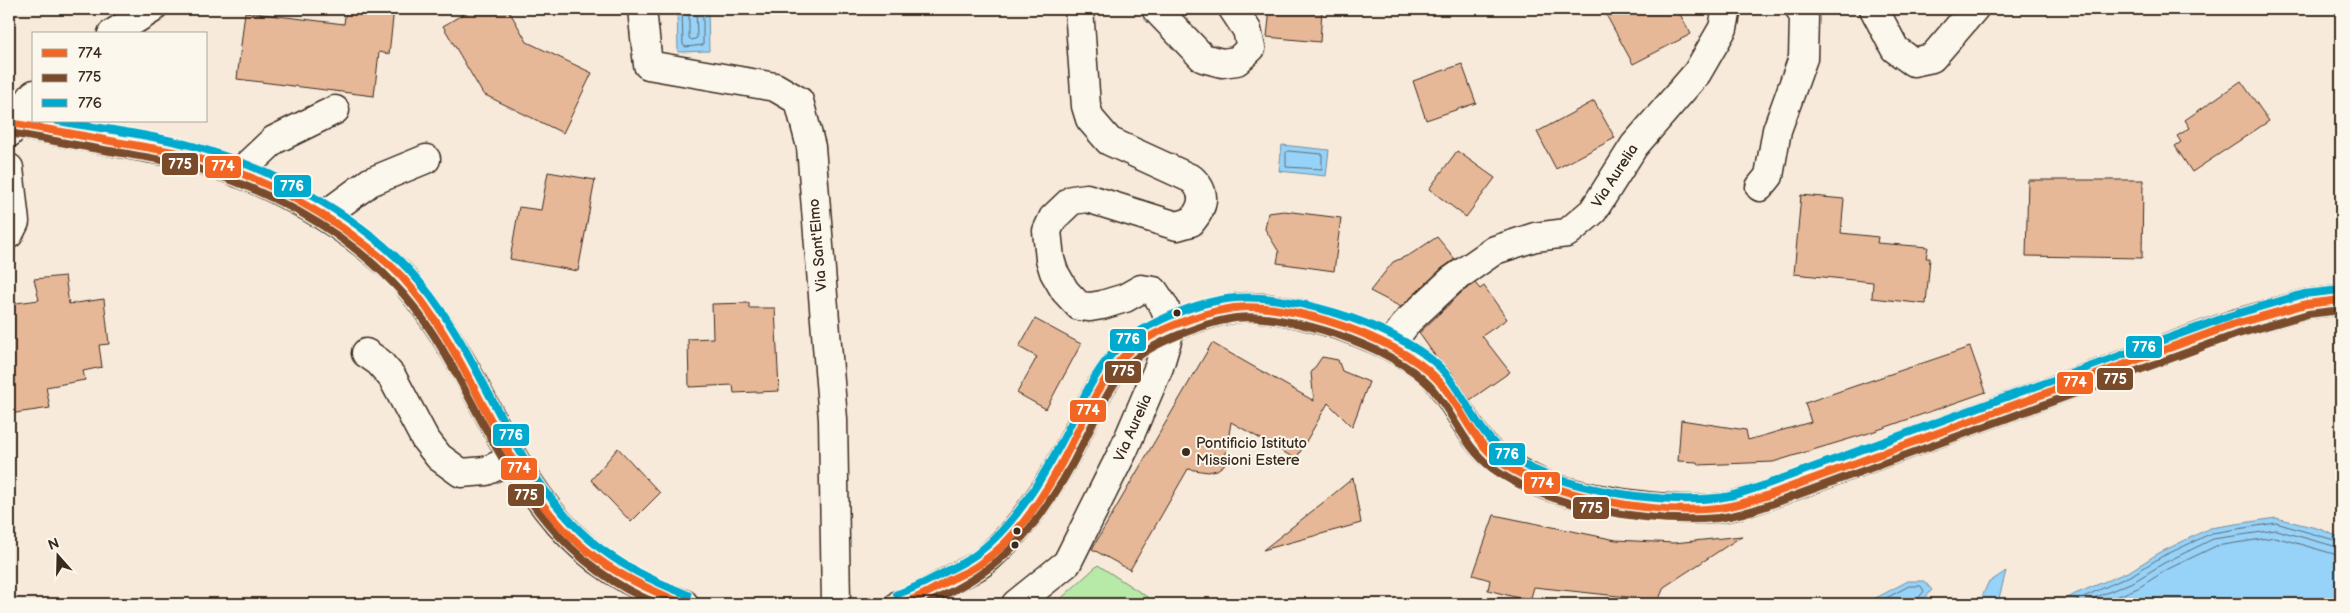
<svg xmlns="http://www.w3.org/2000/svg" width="2350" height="613" viewBox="0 0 2350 613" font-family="'Balsamiq Sans',sans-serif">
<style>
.green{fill:#b7e9a8;stroke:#798a63}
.water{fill:#97d2f8;stroke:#728fa1}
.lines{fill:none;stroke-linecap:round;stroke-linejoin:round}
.shore{stroke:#606d75;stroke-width:1}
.building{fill:#e7b898;stroke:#3b2a1e}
.minor-casing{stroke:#3b2a1e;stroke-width:31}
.major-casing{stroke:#3b2a1e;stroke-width:31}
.minor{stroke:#fbf7ec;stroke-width:28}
.major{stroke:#fbf7ec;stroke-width:28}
.bus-1-casing{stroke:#fbf7ec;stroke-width:11}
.bus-2-casing{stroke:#fbf7ec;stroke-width:11}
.bus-3-casing{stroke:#fbf7ec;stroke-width:11}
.bus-1{stroke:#f26522;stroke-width:8}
.bus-2{stroke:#7a4b2a;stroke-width:8}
.bus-3{stroke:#00a9ce;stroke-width:8}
.bus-dot{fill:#3b2a1e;stroke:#fbf7ec;stroke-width:2}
.labels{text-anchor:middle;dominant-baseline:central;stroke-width:4;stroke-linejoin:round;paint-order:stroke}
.street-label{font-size:15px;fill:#3b2a1e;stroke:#fbf7ec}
.poi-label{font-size:15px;fill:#3b2a1e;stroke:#fbf7ec;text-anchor:start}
.line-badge{stroke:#fbf7ec;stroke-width:2}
.badge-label{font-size:14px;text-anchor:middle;font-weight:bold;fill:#fff}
</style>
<rect width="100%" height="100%" fill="#f7eadb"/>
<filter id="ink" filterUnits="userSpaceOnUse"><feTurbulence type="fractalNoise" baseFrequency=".02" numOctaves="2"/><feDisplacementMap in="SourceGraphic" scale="10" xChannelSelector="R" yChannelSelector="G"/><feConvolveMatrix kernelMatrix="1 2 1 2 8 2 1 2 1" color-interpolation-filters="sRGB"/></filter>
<g filter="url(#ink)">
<!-- green -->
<polygon class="green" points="1098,565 1158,604 1055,604"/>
<!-- water -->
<g class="water">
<polygon points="677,9 708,9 709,51 678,52"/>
<polygon points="1282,145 1329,150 1326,176 1279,171"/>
<polygon points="2276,518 2320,529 2341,538 2341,604 2057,604 2075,594 2130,571 2159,553 2210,528"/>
<polygon points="2006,571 1999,598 2001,604 1979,604 1988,583"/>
<polygon points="1908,581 1924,581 1932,590 1919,604 1869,604 1872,600"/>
</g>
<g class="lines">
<!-- shore -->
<g class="shore">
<polyline points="682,9 683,45 686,47 703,45 703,9"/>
<polyline points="689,9 689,38 692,40 697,38 696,9"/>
<polygon points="1288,151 1322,154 1322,169 1286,167 1286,153"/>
<polyline points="1875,604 1909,586 1921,586 1924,591 1917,600 1916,604"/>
<polyline points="2068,604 2132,575 2161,557 2212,533 2276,523 2341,542"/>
<polyline points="2080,604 2135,581 2164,563 2213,539 2276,530 2341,548"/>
<polyline points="2099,604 2138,588 2168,569 2216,546 2275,537 2341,556"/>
</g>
</g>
<!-- building -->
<g class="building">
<polygon points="346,9 394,9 389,54 379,52 374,96 237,79 245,12 344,24"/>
<polygon points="472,9 508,9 527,42 592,73 563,133 483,94 443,26"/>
<polygon points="1270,9 1322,9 1320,42 1267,37"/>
<polygon points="1603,9 1677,9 1691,34 1633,64"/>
<polygon points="1462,64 1476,103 1426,120 1413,81"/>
<polygon points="2241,81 2269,121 2192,172 2175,146 2181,142 2177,136 2190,128 2185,120"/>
<polygon points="1594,101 1615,138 1556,169 1537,132"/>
<polygon points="1457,151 1495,178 1466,217 1429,189"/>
<polygon points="548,172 595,180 578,271 510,259 519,207 541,210"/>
<polygon points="2028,180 2143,180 2142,258 2026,256"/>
<polygon points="1801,195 1844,199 1841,233 1878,237 1877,243 1928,247 1926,258 1930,258 1926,304 1872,298 1873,282 1794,274"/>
<polygon points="1284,211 1341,218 1334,271 1277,263 1279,252 1265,229 1268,213"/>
<polygon points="1437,237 1455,259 1441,269 1401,307 1370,291 1393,262 1411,254"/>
<polygon points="65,276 69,304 104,299 109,344 99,345 102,367 83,371 85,380 46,387 50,408 9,414 9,304 39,300 34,279"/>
<polygon points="1475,283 1480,289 1484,286 1507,319 1482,336 1510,372 1470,400 1451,371 1436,357 1419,333 1462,292"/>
<polygon points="749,303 749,308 775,308 779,391 734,393 733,385 689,387 688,339 713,338 712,304"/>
<polygon points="1035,319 1081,344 1046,409 1017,393 1037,357 1019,347"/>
<polygon points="1212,343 1314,401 1311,373 1322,357 1338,360 1342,371 1369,382 1352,427 1328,403 1296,459 1231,422 1224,465 1217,470 1208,472 1188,469 1130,570 1092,549"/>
<polygon points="1970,347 1986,392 1869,433 1773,462 1698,465 1697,462 1678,461 1681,420 1746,430 1748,440 1811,422 1805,403"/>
<polygon points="618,448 660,493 631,522 591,480"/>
<polygon points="1353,478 1361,523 1263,550 1325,501"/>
<polygon points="1494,515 1616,540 1674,543 1742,536 1664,587 1657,604 1649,604 1637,598 1534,587 1530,601 1488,590 1490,580 1473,575"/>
</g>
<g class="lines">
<defs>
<g id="minor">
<polyline points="642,9 648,65 775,87 799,101 811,147 833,419 836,604"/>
<polyline points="1156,9 1203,58 1222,63 1237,61 1251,48 1247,30 1233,9"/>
<polyline points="1874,9 1895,49 1913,62 1932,58 1974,9"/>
<polyline points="112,34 152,9"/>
<polyline points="9,133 12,123 34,94"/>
<polyline points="9,168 15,222 9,234"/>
<polyline points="239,173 274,140 335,110"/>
<polyline points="1760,187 1769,176 1777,130 1803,58 1804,18 1800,9"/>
<polyline points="325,215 370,182 426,159"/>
<polyline points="1390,345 1408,321 1452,280 1495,250 1535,237 1567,233 1593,211 1634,146 1697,73 1723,28 1727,9"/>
<polyline points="366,353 379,362 392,377 425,439 439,457 461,473 486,471 512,459"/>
<path d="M1016 604 1067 563 1124 449 1159 367 1171 327 1164 306 1154 291 1141 289 1125 298 1102 305 1090 307 1079 306 1065 291 1054 272 1050 259 1047 231 1053 218 1072 200 1087 198 1177 226 1191 222C1204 207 1207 193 1192 179L1109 141 1090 119 1086 106 1079 9"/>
</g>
<g id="major">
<path d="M9 123C48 129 87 137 126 144 147 148 169 151 190 156 265 177 343 220 399 274 406 281 412 290 419 298 443 329 461 360 479 395 531 495 571 566 684 604"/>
<path d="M900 604C918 599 933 590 949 581 961 574 977 568 987 559 1021 529 1048 489 1069 449 1086 417 1101 376 1129 351 1154 331 1204 313 1236 308 1285 301 1407 341 1438 380 1458 405 1472 440 1497 459 1508 467 1538 483 1551 487 1594 501 1674 513 1719 508 1744 505 1769 494 1793 486L2232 325 2306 304 2341 300"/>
</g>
</defs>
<!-- minor casing -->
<use href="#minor" class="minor-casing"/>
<!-- major casing -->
<use href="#major" class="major-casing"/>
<!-- minor -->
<use href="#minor" class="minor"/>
<!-- major -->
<use href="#major" class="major"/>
<defs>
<g id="bus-1">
<path d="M9 123C47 129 84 136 121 143 144 147 168 150 190 156 244 171 295 196 341 227 362 242 384 258 402 277 475 357 500 479 585 549 615 574 648 589 684 604"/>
<path d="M900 604C917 599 933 590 948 581 959 575 971 571 981 563 1021 536 1050 487 1071 445 1087 413 1101 378 1126 354 1151 330 1201 313 1234 308 1289 301 1398 338 1437 379 1460 403 1470 438 1498 460 1549 498 1656 515 1719 508 1735 506 1751 501 1766 496L2232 325 2306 304 2341 300"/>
</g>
<g id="bus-2">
<path d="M9 133C47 139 84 147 122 153 144 157 167 160 189 166 262 187 340 227 393 283 427 317 450 362 472 403 518 490 563 566 658 604"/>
<path d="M927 604C978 579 1006 561 1040 515 1057 492 1071 468 1083 443 1098 415 1110 381 1135 359 1149 347 1168 339 1186 332 1202 326 1219 320 1236 318 1288 312 1393 347 1429 385 1453 411 1463 446 1492 468 1547 508 1652 524 1718 518 1736 516 1752 511 1769 505L2235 335 2308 314 2341 310"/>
</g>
<g id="bus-3">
<path d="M58 121C103 129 149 134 193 146 268 167 354 212 408 269 484 349 506 468 590 540 619 565 653 581 688 595"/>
<path d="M897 594C914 589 930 580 945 572 956 566 968 561 978 553 1014 525 1040 482 1061 443 1077 413 1089 380 1111 355 1137 325 1197 301 1236 298 1294 293 1410 329 1447 375 1466 399 1477 429 1500 449 1548 489 1655 504 1716 498 1732 497 1747 491 1762 486L2229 316 2304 294 2340 290"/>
</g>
</defs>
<!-- bus-1 casing -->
<use href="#bus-1" class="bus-1-casing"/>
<!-- bus-2 casing -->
<use href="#bus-2" class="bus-2-casing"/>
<!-- bus-3 casing -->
<use href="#bus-3" class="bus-3-casing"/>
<!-- bus-1 -->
<use href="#bus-1" class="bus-1"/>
<!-- bus-2 -->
<use href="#bus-2" class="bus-2"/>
<!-- bus-3 -->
<use href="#bus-3" class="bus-3"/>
</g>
</g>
<!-- markers -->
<g class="bus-dot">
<circle cx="1177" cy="313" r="4.5"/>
<circle cx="1186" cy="452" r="5"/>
<circle cx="1017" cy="531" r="4.5"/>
<circle cx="1015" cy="545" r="4.5"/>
</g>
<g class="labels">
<!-- street labels -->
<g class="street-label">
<text transform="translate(1615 176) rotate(-57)">Via Aurelia</text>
<text transform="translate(818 245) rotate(-95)">Via Sant'Elmo</text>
<text transform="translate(1133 428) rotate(-66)">Via Aurelia</text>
</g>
<!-- poi labels -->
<g class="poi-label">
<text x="1196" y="443">Pontificio Istituto<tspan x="1196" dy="17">Missioni Estere</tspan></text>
</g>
</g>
<g class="line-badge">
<rect x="161" y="152" width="38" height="24" rx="5" fill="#7a4b2a"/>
<rect x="204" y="155" width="38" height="24" rx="5" fill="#f26522"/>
<rect x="273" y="174" width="39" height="24" rx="5" fill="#00a9ce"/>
<rect x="1109" y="328" width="38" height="24" rx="5" fill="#00a9ce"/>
<rect x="2125" y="335" width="38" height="24" rx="5" fill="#00a9ce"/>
<rect x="1104" y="360" width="38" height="24" rx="5" fill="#7a4b2a"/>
<rect x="2096" y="367" width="38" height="24" rx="5" fill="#7a4b2a"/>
<rect x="2056" y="371" width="38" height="24" rx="5" fill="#f26522"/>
<rect x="1069" y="399" width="38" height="24" rx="5" fill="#f26522"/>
<rect x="492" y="423" width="38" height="24" rx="5" fill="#00a9ce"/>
<rect x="1488" y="442" width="38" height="24" rx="5" fill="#00a9ce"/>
<rect x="500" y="457" width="38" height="24" rx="5" fill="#f26522"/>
<rect x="1523" y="471" width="38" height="24" rx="5" fill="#f26522"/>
<rect x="507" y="483" width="38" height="24" rx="5" fill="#7a4b2a"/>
<rect x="1572" y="496" width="38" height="24" rx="5" fill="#7a4b2a"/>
</g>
<g class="badge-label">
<text x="180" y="169">775</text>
<text x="223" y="171">774</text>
<text x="292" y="191">776</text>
<text x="1128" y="344">776</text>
<text x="2144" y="352">776</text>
<text x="1123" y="376">775</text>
<text x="2115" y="384">775</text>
<text x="2075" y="387">774</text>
<text x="1088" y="415">774</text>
<text x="511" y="440">776</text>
<text x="1507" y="459">776</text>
<text x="519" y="473">774</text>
<text x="1542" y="488">774</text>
<text x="526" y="500">775</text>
<text x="1591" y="513">775</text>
</g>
<!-- margin -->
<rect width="2350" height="613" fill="none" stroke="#fbf7ec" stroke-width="30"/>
<rect x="15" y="15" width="2320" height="583" fill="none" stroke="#3b2a1e" stroke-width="2" filter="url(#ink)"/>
<!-- legend -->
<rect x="32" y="32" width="175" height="90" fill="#fbf7ec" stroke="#aea59a"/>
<rect x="42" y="49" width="25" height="8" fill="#f26522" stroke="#aea59a"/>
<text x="78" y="58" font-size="15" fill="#3b2a1e">774</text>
<rect x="42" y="74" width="25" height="8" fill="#7a4b2a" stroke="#aea59a"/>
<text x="78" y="82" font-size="15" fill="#3b2a1e">775</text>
<rect x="42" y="99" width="25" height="8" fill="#00a9ce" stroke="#aea59a"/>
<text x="78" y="108" font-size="15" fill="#3b2a1e">776</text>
<!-- north arrow -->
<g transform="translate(58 556) rotate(340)" stroke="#fbf7ec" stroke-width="4" paint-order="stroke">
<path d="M0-4L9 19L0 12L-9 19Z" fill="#3b2a1e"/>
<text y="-8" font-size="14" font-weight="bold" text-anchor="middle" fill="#3b2a1e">N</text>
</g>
</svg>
